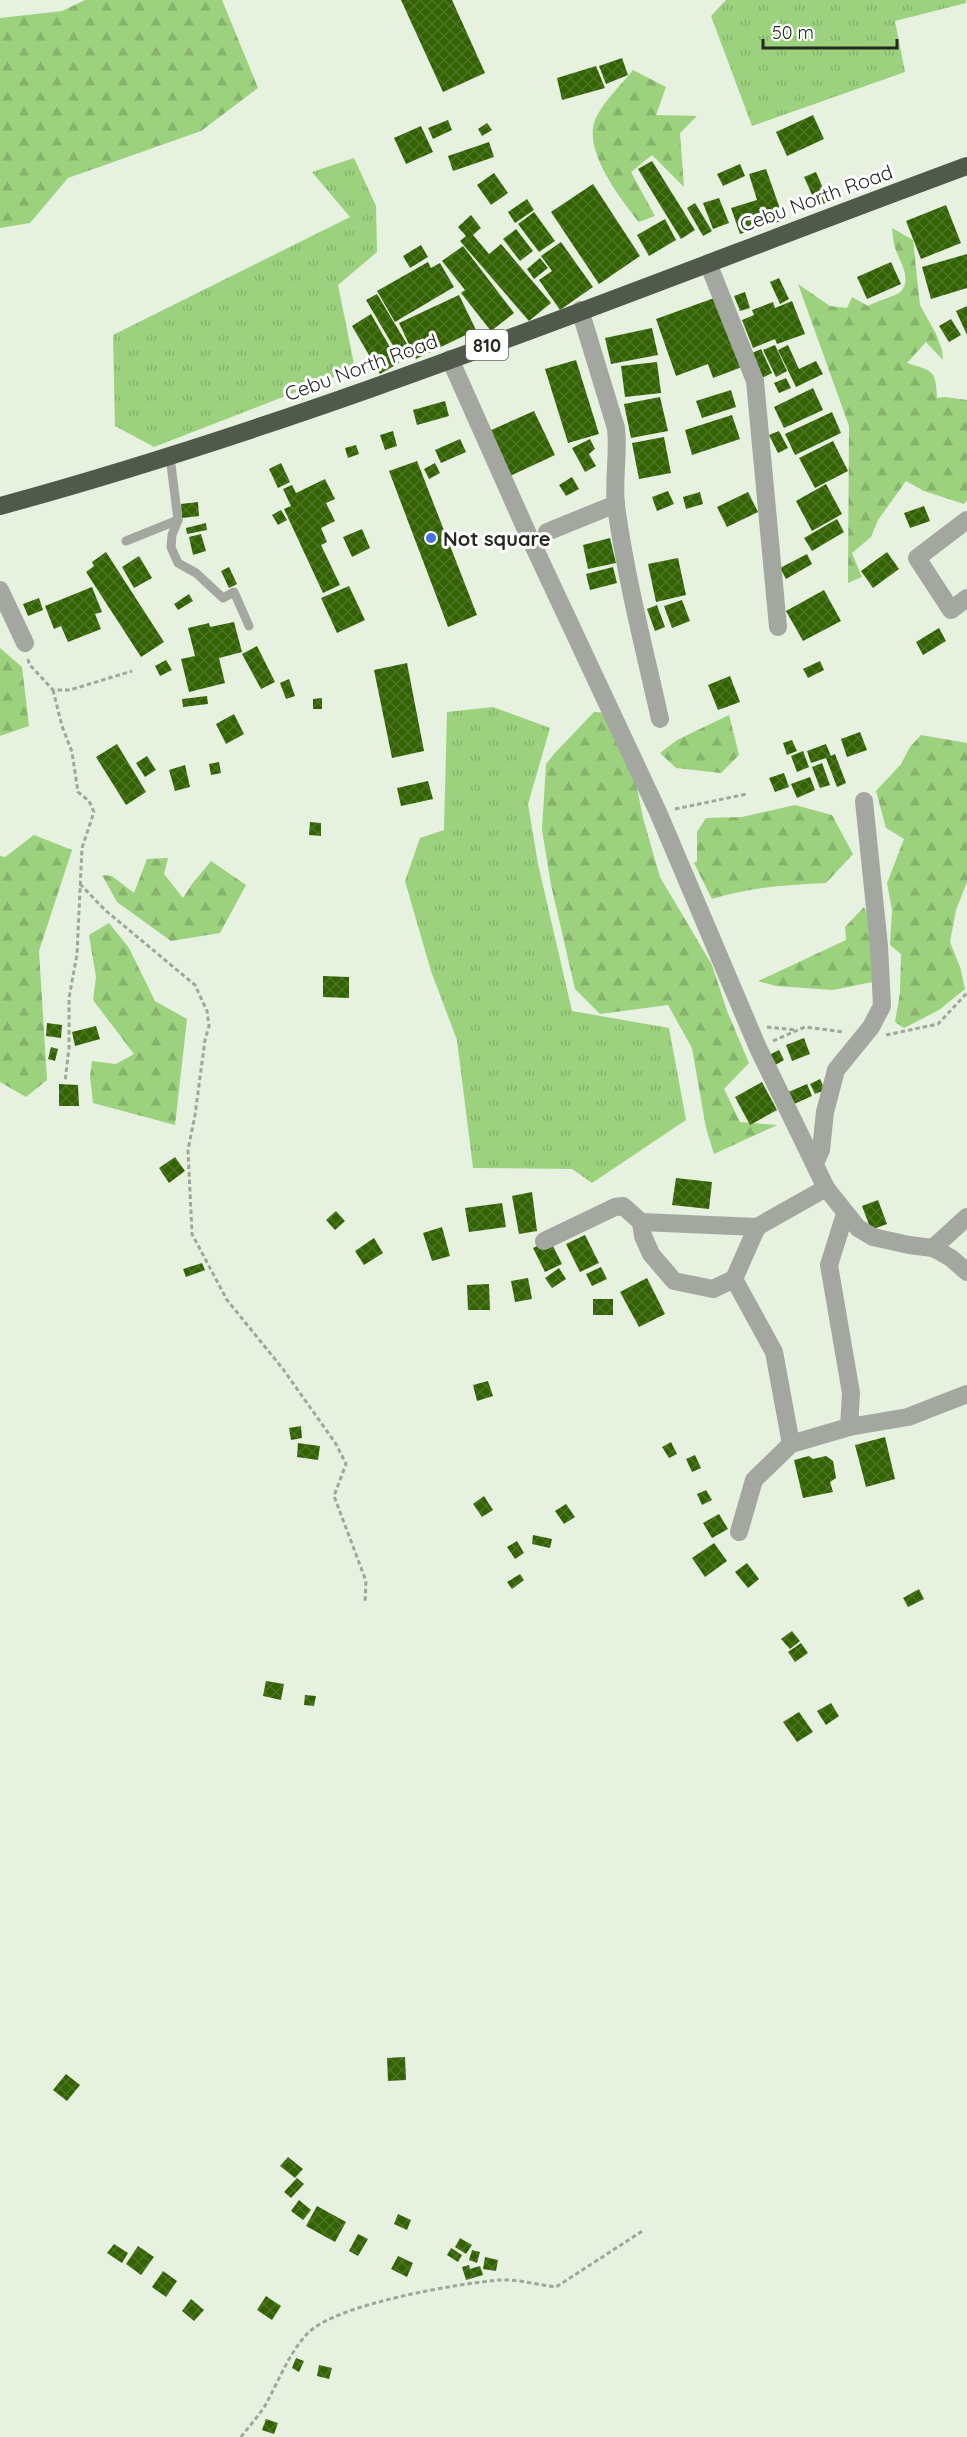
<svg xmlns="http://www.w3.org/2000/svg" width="967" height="2437" viewBox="0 0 967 2437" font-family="Quicksand,sans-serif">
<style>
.grass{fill:url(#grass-tufts)}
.forest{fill:url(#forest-firs)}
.building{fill:url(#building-cross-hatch)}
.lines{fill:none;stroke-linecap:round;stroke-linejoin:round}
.path{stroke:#9ea79a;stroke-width:3;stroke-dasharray:4.5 3;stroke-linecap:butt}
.lane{stroke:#a3a7a0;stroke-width:9}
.street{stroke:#a3a7a0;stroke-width:18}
.highway{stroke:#50594b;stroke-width:18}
.poi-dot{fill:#4470e2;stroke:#fff;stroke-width:2}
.labels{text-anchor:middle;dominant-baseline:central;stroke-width:6;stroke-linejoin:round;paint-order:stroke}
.shield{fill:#fff;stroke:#666964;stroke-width:1.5}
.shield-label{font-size:18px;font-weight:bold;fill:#242922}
.street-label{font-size:20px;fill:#242922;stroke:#fff}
.poi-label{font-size:20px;font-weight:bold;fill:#242922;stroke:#fff;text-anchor:start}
</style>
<defs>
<pattern id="grass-tufts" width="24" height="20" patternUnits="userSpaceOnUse" patternTransform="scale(1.5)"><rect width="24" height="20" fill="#9cd17d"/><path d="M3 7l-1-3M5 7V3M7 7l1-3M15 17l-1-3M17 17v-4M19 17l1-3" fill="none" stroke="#86b36c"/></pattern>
<pattern id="forest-firs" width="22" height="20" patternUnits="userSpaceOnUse" patternTransform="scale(1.5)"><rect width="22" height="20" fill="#9cd17d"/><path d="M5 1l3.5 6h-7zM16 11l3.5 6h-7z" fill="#86b36c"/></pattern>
<pattern id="building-cross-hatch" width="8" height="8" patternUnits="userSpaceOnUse" patternTransform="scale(1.5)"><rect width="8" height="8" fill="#326202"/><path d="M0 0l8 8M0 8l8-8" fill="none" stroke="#4e7527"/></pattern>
</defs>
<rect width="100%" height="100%" fill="#e6f1e0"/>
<!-- grass -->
<g class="grass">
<polygon points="726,0 966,0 966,3 895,21 905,72 752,126 711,16"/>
<polygon points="354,158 376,206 377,252 338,285 355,369 154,447 115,426 113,335 350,217 312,172"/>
<polygon points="493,707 550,728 528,804 538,864 572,1011 669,1028 686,1120 592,1183 572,1169 473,1168 457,1040 431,971 405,881 420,838 444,830 447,712"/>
</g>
<!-- forest -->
<g class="forest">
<polygon points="85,0 222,0 258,88 201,131 68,178 30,223 0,228 0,18 62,11"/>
<path d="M633 70 666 87 656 115 697 116 680 133 684 187 652 155 631 172 655 216 639 222C620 198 578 145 598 114 607 98 622 84 633 70Z"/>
<path d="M892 228 913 240 920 305 936 334 942 350 943 360 926 342 907 363C933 371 936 370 937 398L945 397 967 400V500L964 504 924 491 906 481 878 520 871 537 852 553 862 577 848 583 849 426 798 284 830 306 847 308 852 297 868 306C876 301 893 297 899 293 914 281 899 260 895 248 893 242 893 235 892 228Z"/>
<polygon points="0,648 22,667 29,726 0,736"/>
<polygon points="594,712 611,713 635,778 643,818 660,877 712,965 727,1011 749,1063 724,1089 740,1122 777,1125 714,1154 706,1128 692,1048 668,1005 600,1014 575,989 551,885 542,830 546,764 554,754"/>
<polygon points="729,715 739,755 721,773 676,768 660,753 677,740"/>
<polygon points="921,735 967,743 967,882 956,910 950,942 960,967 965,989 939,1010 904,1028 895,1022 900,993 901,954 890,945 892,910 887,883 904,839 886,828 876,791 901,764 910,747"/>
<path d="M795 805 832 815 853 854 826 883C785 885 751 887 712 899L694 863 697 861V832L706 818 742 817Z"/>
<polygon points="34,835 72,850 39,951 47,1080 26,1097 0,1082 0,856 5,857"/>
<polygon points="168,858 164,874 183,898 192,884 211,861 246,885 220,933 171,941 117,902 102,875 112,876 134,893 147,859"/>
<polygon points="864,907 879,943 877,981 833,990 776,986 758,981 846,940 845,927"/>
<polygon points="109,923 129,948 155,1001 187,1019 175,1125 93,1103 90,1077 92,1061 116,1064 134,1054 93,1000 96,977 89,935"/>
</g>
<!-- building -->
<g class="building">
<polygon points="401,0 452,0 485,73 443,92"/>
<polygon points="622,58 628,75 606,84 599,66"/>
<polygon points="596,66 605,88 562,100 557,78"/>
<polygon points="813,115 824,139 787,156 776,132"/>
<polygon points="448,120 452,130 433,139 428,128"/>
<polygon points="487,123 492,130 482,136 478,129"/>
<polygon points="421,126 433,152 406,164 394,138"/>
<polygon points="489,142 494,157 453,171 448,156"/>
<polygon points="652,161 695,230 681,239 638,169"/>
<polygon points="740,164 745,176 723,186 717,174"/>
<polygon points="766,169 784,220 740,234 731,208 757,200 749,174"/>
<polygon points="816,172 829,202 817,206 804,177"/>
<polygon points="494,173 508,193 491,205 477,185"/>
<polygon points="593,184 640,256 599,284 551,212"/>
<polygon points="719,198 729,223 713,229 703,203"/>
<polygon points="527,199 534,210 515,223 508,212"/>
<polygon points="695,203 712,231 703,236 687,208"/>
<polygon points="946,205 961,243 921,259 906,221"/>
<polygon points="534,212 555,241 539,252 518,224"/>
<polygon points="471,215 481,228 473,235 489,254 501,244 551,303 529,321 460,241 466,236 458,227"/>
<polygon points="665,219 676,240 649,256 637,235"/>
<polygon points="516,229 533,251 520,261 503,239"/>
<polygon points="561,242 593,287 560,310 539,280 552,271 541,256"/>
<polygon points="421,245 428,257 410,268 403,256"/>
<polygon points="463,246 514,313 491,331 461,293 465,290 442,261"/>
<polygon points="967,254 967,288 931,299 922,267"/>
<polygon points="540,258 548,268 534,279 527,269"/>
<polygon points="428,262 431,268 440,263 454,287 395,322 377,291"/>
<polygon points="891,262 901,284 867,299 857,277"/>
<polygon points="779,278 789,299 780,304 770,282"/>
<polygon points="745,292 750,308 740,311 734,296"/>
<polygon points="377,294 413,354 402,361 366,300"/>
<polygon points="459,295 476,330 416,359 399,323"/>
<polygon points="717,297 742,367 713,378 708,364 676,376 656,319"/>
<polygon points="792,301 805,334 777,344 775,339 753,348 742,320 754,315 752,310 773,302 775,308"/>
<polygon points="967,306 967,335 956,311"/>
<polygon points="371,314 399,363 380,374 352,326"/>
<polygon points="951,319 961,335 949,342 939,326"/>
<polygon points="652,328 658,355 611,364 605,338"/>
<polygon points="775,345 787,371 776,377 763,350"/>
<polygon points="788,345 799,369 816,361 823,374 796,387 778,350"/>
<polygon points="761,349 772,373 762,378 750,354"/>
<polygon points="576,360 599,434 568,443 545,369"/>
<polygon points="657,362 661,393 625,397 621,366"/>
<polygon points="786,378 791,388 779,393 774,383"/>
<polygon points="813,388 823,410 784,428 774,407"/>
<polygon points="731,390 736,407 702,418 696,401"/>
<polygon points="660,397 668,431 631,438 624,404"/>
<polygon points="445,401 449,416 417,425 413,410"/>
<polygon points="534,411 555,455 510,476 489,431"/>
<polygon points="832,412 841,433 795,455 785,434"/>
<polygon points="732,415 740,439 692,455 685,430"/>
<polygon points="393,431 397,446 385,450 380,435"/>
<polygon points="779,431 788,448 778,453 769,435"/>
<polygon points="664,437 671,473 639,479 632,443"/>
<polygon points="460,439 466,452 441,463 435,450"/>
<polygon points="590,439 595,449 589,454 596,466 585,472 572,448"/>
<polygon points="833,441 848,471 815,488 799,458"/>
<polygon points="356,445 359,454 348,458 345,448"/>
<polygon points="417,461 477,615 448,627 389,471"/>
<polygon points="281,463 290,482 278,488 269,469"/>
<polygon points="435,463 440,473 429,479 424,469"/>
<polygon points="572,477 579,489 566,496 559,485"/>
<polygon points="325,479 335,499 326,503 335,521 321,528 327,542 321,545 340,585 323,593 284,509 291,506 283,489 292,485 296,493"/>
<polygon points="826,484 842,514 812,531 796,501"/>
<polygon points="668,491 674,504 657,511 652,497"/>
<polygon points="700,492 703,504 686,509 683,497"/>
<polygon points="748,492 758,512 727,527 717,507"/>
<polygon points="198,502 199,516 182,518 181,504"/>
<polygon points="924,506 930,521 910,528 904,513"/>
<polygon points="281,510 287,520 278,525 272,515"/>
<polygon points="837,519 844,532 812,551 804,538"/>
<polygon points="206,523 207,530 187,534 186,528"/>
<polygon points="362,529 370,548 352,557 343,537"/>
<polygon points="201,534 206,551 193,555 189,537"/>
<polygon points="610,538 616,563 588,569 583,545"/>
<polygon points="106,552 164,642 141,657 86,572 94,566 92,562"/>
<polygon points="887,552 899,569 873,588 861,571"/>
<polygon points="807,554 812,564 786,579 780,568"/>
<polygon points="139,556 152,578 134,588 122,567"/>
<polygon points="678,558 686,595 656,602 648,564"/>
<polygon points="229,567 237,584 229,588 221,571"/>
<polygon points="613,567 617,583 590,590 586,574"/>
<polygon points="349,586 365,620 337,633 321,598"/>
<polygon points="92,587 102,612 95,614 101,629 68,642 61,626 54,629 45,606"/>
<polygon points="824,590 841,621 803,641 786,611"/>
<polygon points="189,594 193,601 178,610 174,604"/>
<polygon points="39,598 43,610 28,616 23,604"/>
<polygon points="682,600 690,621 672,628 664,606"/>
<polygon points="657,605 665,627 655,631 647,609"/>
<polygon points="234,622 242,652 219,658 225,683 189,692 181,659 195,656 188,628 209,623 210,627"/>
<polygon points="939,628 946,641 923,655 916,642"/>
<polygon points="257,646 275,682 261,689 242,654"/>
<polygon points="166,660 172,670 160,676 155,666"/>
<polygon points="820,661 824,670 808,678 803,669"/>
<polygon points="407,663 424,751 392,758 374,670"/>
<polygon points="730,676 740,702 718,710 708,685"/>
<polygon points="289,679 295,696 286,699 280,683"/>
<polygon points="207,696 208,704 183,707 182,699"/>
<polygon points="322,698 322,709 313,709 313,699"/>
<polygon points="234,714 244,734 226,744 216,724"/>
<polygon points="860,732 867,750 847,757 841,739"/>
<polygon points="792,740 797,751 787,755 783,743"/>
<polygon points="117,744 146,792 126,805 96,757"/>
<polygon points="826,744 831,756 835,754 846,783 837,787 826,758 811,763 807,751"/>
<polygon points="803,751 809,767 797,772 791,756"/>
<polygon points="147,756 156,770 145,777 136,763"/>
<polygon points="219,762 221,773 211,775 209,764"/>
<polygon points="822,763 830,785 820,788 812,767"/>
<polygon points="185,765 190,787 175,791 169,770"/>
<polygon points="784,773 789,787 775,792 769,778"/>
<polygon points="810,777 815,790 797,798 791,784"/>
<polygon points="428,781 433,799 401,806 397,788"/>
<polygon points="310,822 321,823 321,836 309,835"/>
<polygon points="323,976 349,977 349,998 323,997"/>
<polygon points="47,1023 62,1025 61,1038 46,1036"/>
<polygon points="96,1026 100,1039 75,1046 72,1032"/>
<polygon points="804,1038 810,1054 792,1061 786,1045"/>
<polygon points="51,1047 58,1049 55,1061 48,1059"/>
<polygon points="779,1050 784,1060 772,1067 767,1056"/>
<polygon points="820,1079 825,1090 815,1094 810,1084"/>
<polygon points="762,1082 777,1110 750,1125 735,1097"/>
<polygon points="59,1084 78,1085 79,1106 59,1106"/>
<polygon points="807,1084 812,1096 792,1105 786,1093"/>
<polygon points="175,1157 185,1171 169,1183 159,1168"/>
<polygon points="676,1178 712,1182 709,1209 672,1205"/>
<polygon points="532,1192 537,1231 519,1234 512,1196"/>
<polygon points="878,1200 887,1224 871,1230 862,1206"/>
<polygon points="502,1203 506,1227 469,1232 465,1208"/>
<polygon points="336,1211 345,1221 335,1230 326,1220"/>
<polygon points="442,1227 450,1256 432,1261 423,1233"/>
<polygon points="585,1235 599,1263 580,1272 566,1244"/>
<polygon points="374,1238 383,1253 364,1265 355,1251"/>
<polygon points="550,1240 562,1264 545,1272 533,1248"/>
<polygon points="202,1263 205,1270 186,1277 183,1269"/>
<polygon points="601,1267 607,1279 592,1286 586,1274"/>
<polygon points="559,1268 566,1279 552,1288 545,1278"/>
<polygon points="528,1278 532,1299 515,1302 511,1281"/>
<polygon points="647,1278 665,1314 639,1327 620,1292"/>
<polygon points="489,1284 490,1310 468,1310 467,1285"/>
<rect x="593" y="1299" width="20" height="16"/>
<polygon points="488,1381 493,1396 477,1401 473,1385"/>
<polygon points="301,1426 302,1438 291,1440 289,1428"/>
<polygon points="885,1437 895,1479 866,1487 855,1445"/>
<polygon points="671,1442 677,1454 669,1458 662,1447"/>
<polygon points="298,1443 320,1446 318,1460 297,1457"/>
<polygon points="695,1455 701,1468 692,1472 686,1459"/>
<polygon points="809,1456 813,1459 826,1456 833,1461 836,1478 830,1482 833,1492 803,1498 794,1460"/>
<polygon points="706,1490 712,1500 702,1505 697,1494"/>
<polygon points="484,1496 493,1510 482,1517 473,1504"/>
<polygon points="566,1504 575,1517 564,1524 555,1511"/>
<polygon points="719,1514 728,1529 712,1538 703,1523"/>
<polygon points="533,1535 552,1539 550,1548 532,1544"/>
<polygon points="517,1541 524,1553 515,1559 507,1547"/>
<polygon points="714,1543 727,1561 705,1577 692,1558"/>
<polygon points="747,1563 759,1579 748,1588 735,1572"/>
<polygon points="520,1574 524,1580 512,1589 507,1582"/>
<polygon points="919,1589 924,1599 908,1607 903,1598"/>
<polygon points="792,1631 800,1641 790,1649 781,1639"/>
<polygon points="801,1643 808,1653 795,1662 788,1652"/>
<polygon points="266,1681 284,1684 281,1700 263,1696"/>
<polygon points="305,1695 316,1696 314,1706 304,1705"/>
<polygon points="831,1703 839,1716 826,1725 817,1711"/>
<polygon points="799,1712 813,1732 797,1742 783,1722"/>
<polygon points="405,2057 406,2080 388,2081 387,2058"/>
<polygon points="66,2074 80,2085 67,2101 53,2090"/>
<polygon points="288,2157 303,2169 295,2178 280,2166"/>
<polygon points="297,2178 304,2184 291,2198 284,2192"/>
<polygon points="299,2200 311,2210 303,2220 291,2211"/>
<polygon points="317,2206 346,2222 335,2242 306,2226"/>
<polygon points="398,2214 411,2220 407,2230 394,2224"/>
<polygon points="358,2234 368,2239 358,2256 349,2251"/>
<polygon points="460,2238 472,2245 466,2254 455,2247"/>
<polygon points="114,2244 128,2253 122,2263 107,2253"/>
<polygon points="138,2246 154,2257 141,2275 126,2264"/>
<polygon points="451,2248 462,2255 458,2262 447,2255"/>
<polygon points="472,2250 480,2252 477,2263 469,2260"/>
<polygon points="398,2256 413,2263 407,2277 391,2269"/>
<polygon points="485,2257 498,2260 496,2271 483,2269"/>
<polygon points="469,2265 470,2269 480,2266 483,2275 466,2280 462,2267"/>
<polygon points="163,2271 177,2281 166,2297 152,2287"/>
<polygon points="266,2296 281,2306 272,2320 257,2310"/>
<polygon points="191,2299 204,2310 194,2321 182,2311"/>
<polygon points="296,2358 304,2361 299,2372 292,2368"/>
<polygon points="319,2365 332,2368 329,2379 317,2376"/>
<polygon points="266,2419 278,2423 274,2434 262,2430"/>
</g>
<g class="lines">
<!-- path -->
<g class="path">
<polyline points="28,659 29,664 53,690 70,690 132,671"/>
<polyline points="53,690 62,726 72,752 78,792 89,801 94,812 82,848 77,954 69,998 69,1048 65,1082"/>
<polyline points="675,809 747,794"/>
<polyline points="80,884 105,910 195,985 207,1011 209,1026 205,1040 195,1115 188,1150 192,1234 227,1300 283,1369 336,1444 346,1464 334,1496 366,1581 365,1602"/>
<polyline points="767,1027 796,1030"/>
<polyline points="886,1035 938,1024 967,993"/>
<polyline points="773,1041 805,1027 844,1032"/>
<path d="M241 2437C249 2426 259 2416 266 2404 279 2380 289 2353 308 2333 336 2304 460 2283 501 2280 518 2279 538 2285 556 2287L644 2230"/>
</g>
<!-- lane -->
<g class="lane">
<polyline points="170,457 178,520 172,535 171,547 178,563 196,573 223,598 234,592 249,626"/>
<polyline points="126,541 178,520"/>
</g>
<!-- street -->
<g class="street">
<polyline points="708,263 755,381 778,627"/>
<path d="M580 310 616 428C619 454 613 479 616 506 626 578 644 648 660 719"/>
<polyline points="450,359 527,532 658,812 758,1048 826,1188 858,1228 873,1237 909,1245 933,1248 951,1258 967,1272"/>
<polyline points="967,520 917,558 951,610 967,598"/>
<polyline points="547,532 616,504"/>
<polyline points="0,590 25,643"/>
<polyline points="815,1163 821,1150 825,1112 836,1070 871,1027 882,1006 879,946 864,801"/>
<polyline points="845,1214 829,1265 851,1393 849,1427"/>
<polyline points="641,1222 643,1236 651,1254 674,1281 713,1289 734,1279 757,1227"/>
<polyline points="544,1241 615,1207 623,1206 641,1222 757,1227 826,1188"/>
<polyline points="933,1248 967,1217"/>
<polyline points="734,1279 774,1352 791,1444"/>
<polyline points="739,1532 754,1480 791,1444 849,1427 908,1417 967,1394"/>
</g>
<!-- highway -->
<path class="highway" d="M0 506C330 416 647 284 967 166"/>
</g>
<!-- markers -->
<circle class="poi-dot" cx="431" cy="538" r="6"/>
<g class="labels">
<!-- shield labels -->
<rect class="shield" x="466" y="330" width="42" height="30" rx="4.5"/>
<g class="shield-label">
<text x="487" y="345">810</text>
</g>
<!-- street labels -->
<g class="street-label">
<text transform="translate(816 198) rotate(-20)">Cebu North Road</text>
<text transform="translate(361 367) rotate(-20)">Cebu North Road</text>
</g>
<!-- poi labels -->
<g class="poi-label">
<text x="443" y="538">Not square</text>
</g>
</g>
<!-- scale -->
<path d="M763 39v9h134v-9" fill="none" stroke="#242922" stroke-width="3"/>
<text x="772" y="39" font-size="18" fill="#242922" stroke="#ffffff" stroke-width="4.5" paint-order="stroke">50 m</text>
</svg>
